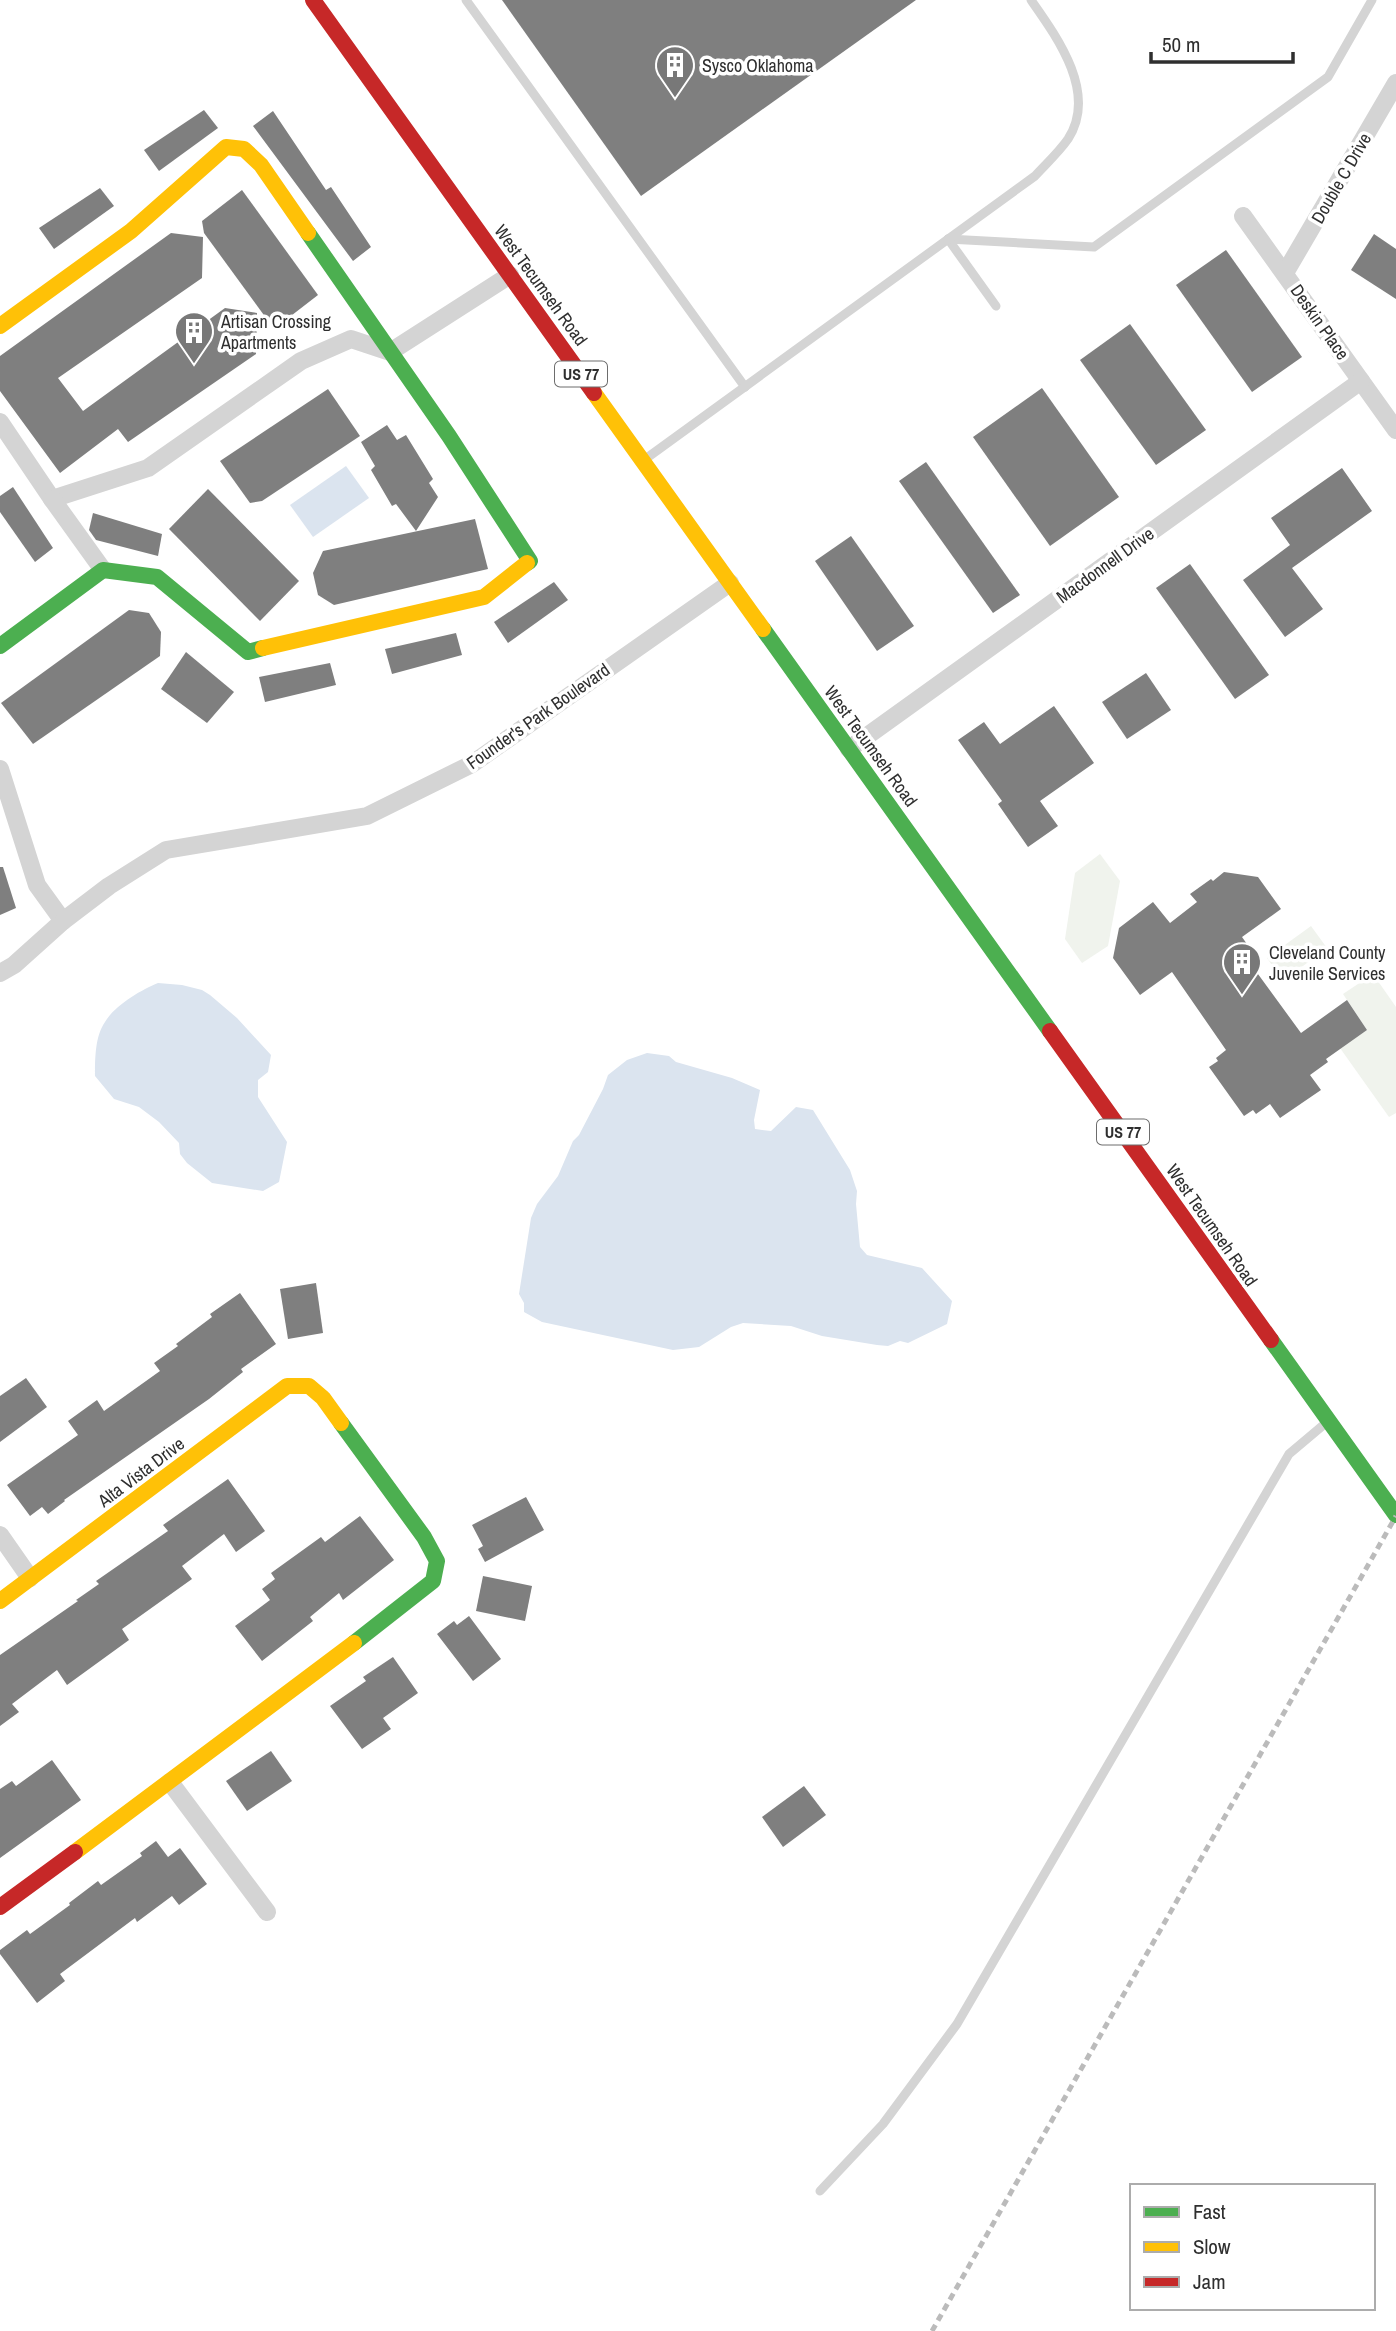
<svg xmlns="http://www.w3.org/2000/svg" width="1396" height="2331" viewBox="0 0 1396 2331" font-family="'Archivo Narrow',sans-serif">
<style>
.green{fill:#f0f3ed}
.water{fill:#dbe4ef}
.building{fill:#7f7f7f}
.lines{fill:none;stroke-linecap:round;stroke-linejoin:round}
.lane{stroke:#d4d4d4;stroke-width:9}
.street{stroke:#d4d4d4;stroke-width:18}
.fast{stroke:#4caf50;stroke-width:16}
.slow{stroke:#ffc107;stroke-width:16}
.jam{stroke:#c62828;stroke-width:16}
.rail{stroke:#bbb;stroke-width:5;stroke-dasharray:7 5;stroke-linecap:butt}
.labels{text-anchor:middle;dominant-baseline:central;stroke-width:7;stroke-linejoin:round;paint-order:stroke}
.shield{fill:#fff;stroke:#6d6d6d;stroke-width:2}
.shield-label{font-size:16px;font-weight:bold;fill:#2f2f2f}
.poi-label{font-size:18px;fill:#2f2f2f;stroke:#fff;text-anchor:start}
.street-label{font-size:18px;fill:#2f2f2f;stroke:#fff}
</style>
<rect width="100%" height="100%" fill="#fff"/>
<!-- green -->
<g class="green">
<polygon points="1100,854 1120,881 1108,946 1082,963 1065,939 1075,873"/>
<polygon points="1311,926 1327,948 1283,981 1267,958"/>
<polygon points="1373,974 1396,1007 1396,1113 1389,1117 1340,1048 1367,1030 1343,994"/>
</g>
<!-- water -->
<g class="water">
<polygon points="346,466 369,498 313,537 290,505"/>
<path d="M158 983 182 985 202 990 210 995 237 1018 271 1055 268 1072 258 1080V1097L287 1142 279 1182 263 1191 212 1183 187 1163 180 1154 179 1143 159 1122 139 1107 114 1099 95 1076C95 1059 95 1036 105 1022 115 1005 141 990 158 983Z"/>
<polygon points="647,1053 669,1056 676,1062 732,1078 760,1090 754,1120 755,1129 771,1131 796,1107 813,1110 850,1170 857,1191 856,1204 860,1247 867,1255 922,1268 952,1301 947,1324 908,1343 900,1341 888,1346 877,1345 822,1336 791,1326 743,1323 731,1327 699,1347 673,1350 542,1322 524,1312 524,1303 519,1294 531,1218 537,1204 558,1176 573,1141 579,1135 603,1089 608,1075 627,1060"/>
</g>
<!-- building -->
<g class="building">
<polygon points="502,0 916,0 641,196"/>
<polygon points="204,110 218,128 159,171 144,150"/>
<polygon points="273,111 326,190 331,187 371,247 353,261 253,126"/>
<polygon points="100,188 114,206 54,249 39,228"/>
<polygon points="242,190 318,295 274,329 204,233 202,221"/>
<polygon points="171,233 203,237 202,278 58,378 83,411 225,308 257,313 256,354 128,442 118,429 60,473 0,391 0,356"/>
<polygon points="1374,234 1396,249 1396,299 1351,270"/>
<polygon points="1226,250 1302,357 1252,392 1176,285"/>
<polygon points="1130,324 1206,430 1156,465 1080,360"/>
<polygon points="1042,388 1119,497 1050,546 973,437"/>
<polygon points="328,389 360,436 262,501 250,503 220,461"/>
<polygon points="387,425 397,440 406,435 433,479 429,483 438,497 416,531 396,504 392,506 371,470 375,466 361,442"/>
<polygon points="926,462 1020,595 993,613 899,481"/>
<polygon points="1342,468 1372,511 1292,568 1323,609 1285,637 1243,580 1290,545 1271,518"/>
<polygon points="13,487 53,548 35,562 0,512 0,496"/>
<polygon points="208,489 299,581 260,621 169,529"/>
<polygon points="93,513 162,534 158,556 96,540 89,530"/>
<polygon points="475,519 488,569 334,605 318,595 313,573 323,551"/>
<polygon points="851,536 914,626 877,651 815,561"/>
<polygon points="1190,564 1269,675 1235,699 1156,588"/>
<polygon points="554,582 568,600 508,643 494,622"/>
<polygon points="129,610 149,613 161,632 160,656 33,744 1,703"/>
<polygon points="456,633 462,655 392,674 385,649"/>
<polygon points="186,652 234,692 207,723 161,689"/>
<polygon points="330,663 336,685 265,702 259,677"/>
<polygon points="1146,673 1171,710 1127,739 1102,702"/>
<polygon points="1054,706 1094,763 1040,801 1058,826 1028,847 998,804 1002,801 958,740 984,722 1000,744"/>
<polygon points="0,867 3,867 16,908 0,915"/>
<polygon points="1224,872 1258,877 1281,909 1242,937 1254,954 1247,959 1301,1033 1347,1000 1367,1030 1326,1059 1328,1062 1310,1075 1321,1090 1280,1118 1270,1104 1256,1114 1253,1110 1244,1116 1209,1067 1218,1061 1216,1058 1226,1050 1172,972 1140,995 1113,958 1119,928 1153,902 1170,923 1197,902 1190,894 1211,879 1213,881"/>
<polygon points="316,1283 323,1333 288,1339 280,1289"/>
<polygon points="240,1293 276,1344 241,1369 243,1372 209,1399 64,1500 65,1501 48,1514 42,1507 30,1516 7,1485 78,1435 68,1421 97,1400 104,1411 160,1371 154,1363 178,1346 176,1344 212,1317 210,1314"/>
<polygon points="26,1378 47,1407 0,1442 0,1396"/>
<polygon points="228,1479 265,1531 236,1552 224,1534 182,1566 192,1579 122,1629 129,1640 67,1685 57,1670 12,1704 19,1712 0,1726 0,1655 78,1601 76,1600 99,1584 96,1581 168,1531 163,1525"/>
<polygon points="526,1497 544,1530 485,1562 478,1549 483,1546 472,1525"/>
<polygon points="360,1516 394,1560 343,1600 339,1593 310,1617 313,1621 262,1661 235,1626 270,1600 262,1589 275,1579 271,1573 321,1537 325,1542"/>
<polygon points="483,1576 532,1586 525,1621 476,1611"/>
<polygon points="469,1616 501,1659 473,1681 437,1634 454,1621 457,1625"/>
<polygon points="393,1657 418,1693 383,1718 391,1729 362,1749 330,1706 366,1681 363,1677"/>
<polygon points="271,1751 292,1781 247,1811 226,1781"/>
<polygon points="52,1760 81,1800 0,1858 0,1789 12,1781 16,1786"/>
<polygon points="804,1786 826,1815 783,1847 762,1817"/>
<polygon points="156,1841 168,1857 180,1848 207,1884 179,1905 172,1896 137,1922 135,1918 60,1974 65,1981 37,2003 0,1954 0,1950 27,1930 30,1934 70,1905 69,1903 98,1881 101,1885 142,1856 140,1853"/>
</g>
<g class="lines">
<!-- lane -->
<g class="lane">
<polyline points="466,0 745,387"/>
<polyline points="948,239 1094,247 1328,77 1372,0"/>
<polyline points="948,239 996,306"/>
<path d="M644 460 1035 176C1046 164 1059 152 1068 139 1098 93 1057 37 1031 0"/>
<polyline points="820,2191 883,2124 957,2024 1289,1454 1327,1422"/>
</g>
<!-- street -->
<g class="street">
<polyline points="1243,216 1396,430"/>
<polyline points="1285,273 1396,83"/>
<polyline points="0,422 52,499 148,468 301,361 351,339 390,352 510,275"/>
<polyline points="52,499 103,570"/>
<polyline points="849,749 1361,381"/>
<polyline points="0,769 37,885 63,921 14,965 0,973"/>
<polyline points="63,921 109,886 166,850 367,816 472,764 730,583"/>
<polyline points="0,1535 30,1578"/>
<polyline points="170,1782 267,1912"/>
</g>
<!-- fast -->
<g class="fast">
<polyline points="308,233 449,436 530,561 527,563"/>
<polyline points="763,629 1050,1031"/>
<polyline points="0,646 103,570 157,577 248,652 263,648"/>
<polyline points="1271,1340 1396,1515"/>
<polyline points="341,1423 424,1537 437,1561 433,1581 354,1643"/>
</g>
<!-- slow -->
<g class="slow">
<polyline points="0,326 131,231 226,147 244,149 261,165 308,233"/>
<polyline points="594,393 763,629"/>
<polyline points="263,648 484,597 527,563"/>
<polyline points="0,1601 287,1386 309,1386 323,1398 341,1423"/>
<polyline points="75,1852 354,1643"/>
</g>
<!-- jam -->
<g class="jam">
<polyline points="313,0 594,393"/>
<polyline points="1050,1031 1271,1340"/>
<polyline points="0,1907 75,1852"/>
</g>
<!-- rail -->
<polyline class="rail" points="932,2331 1396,1516"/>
</g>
<!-- icons -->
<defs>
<symbol id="building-pin" viewBox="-11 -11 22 30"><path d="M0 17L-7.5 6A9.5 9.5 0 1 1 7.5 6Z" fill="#787878" stroke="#fff"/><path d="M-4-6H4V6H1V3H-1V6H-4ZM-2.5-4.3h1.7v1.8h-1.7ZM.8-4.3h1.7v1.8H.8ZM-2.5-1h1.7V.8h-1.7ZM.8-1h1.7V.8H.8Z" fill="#fff"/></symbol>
</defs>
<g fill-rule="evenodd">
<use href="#building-pin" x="653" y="43" width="44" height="60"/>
<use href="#building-pin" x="172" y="309" width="44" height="60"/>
<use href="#building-pin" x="1220" y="940" width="44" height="60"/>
</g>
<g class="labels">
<!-- shield labels -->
<g class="shield">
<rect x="555" y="361.5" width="52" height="25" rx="5"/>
<rect x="1097" y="1119.5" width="52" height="25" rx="5"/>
</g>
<g class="shield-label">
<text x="581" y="374">US 77</text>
<text x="1123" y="1132">US 77</text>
</g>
<!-- poi labels -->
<g class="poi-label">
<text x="702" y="65">Sysco Oklahoma</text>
<text x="221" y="321">Artisan Crossing<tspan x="221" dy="21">Apartments</tspan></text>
<text x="1269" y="952">Cleveland County<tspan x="1269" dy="21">Juvenile Services</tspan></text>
</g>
<!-- street labels -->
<g class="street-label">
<text transform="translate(1341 178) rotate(-60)">Double C Drive</text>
<text transform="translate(541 285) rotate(54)">West Tecumseh Road</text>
<text transform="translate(1320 322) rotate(55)">Deskin Place</text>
<text transform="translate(1105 565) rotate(-36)">Macdonnell Drive</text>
<text transform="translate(538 716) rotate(-35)">Founder's Park Boulevard</text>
<text transform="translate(871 746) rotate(54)">West Tecumseh Road</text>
<text transform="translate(1212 1225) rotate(55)">West Tecumseh Road</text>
<text transform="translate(141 1472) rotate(-37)">Alta Vista Drive</text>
</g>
</g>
<!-- legend -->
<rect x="1130" y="2184" width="245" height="126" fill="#ffffff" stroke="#acacac" stroke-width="2"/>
<rect x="1144" y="2207" width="35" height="10" fill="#4caf50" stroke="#acacac" stroke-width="2"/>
<text x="1193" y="2219" font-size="21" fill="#2f2f2f">Fast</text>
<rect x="1144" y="2242" width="35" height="10" fill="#ffc107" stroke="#acacac" stroke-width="2"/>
<text x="1193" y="2254" font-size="21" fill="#2f2f2f">Slow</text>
<rect x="1144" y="2277" width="35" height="10" fill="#c62828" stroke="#acacac" stroke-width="2"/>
<text x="1193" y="2289" font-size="21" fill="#2f2f2f">Jam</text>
<!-- scale -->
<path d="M1151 52v10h142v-10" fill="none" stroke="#2f2f2f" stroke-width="3.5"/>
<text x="1162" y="52" font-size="21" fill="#2f2f2f" stroke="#ffffff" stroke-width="5" paint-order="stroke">50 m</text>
</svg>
